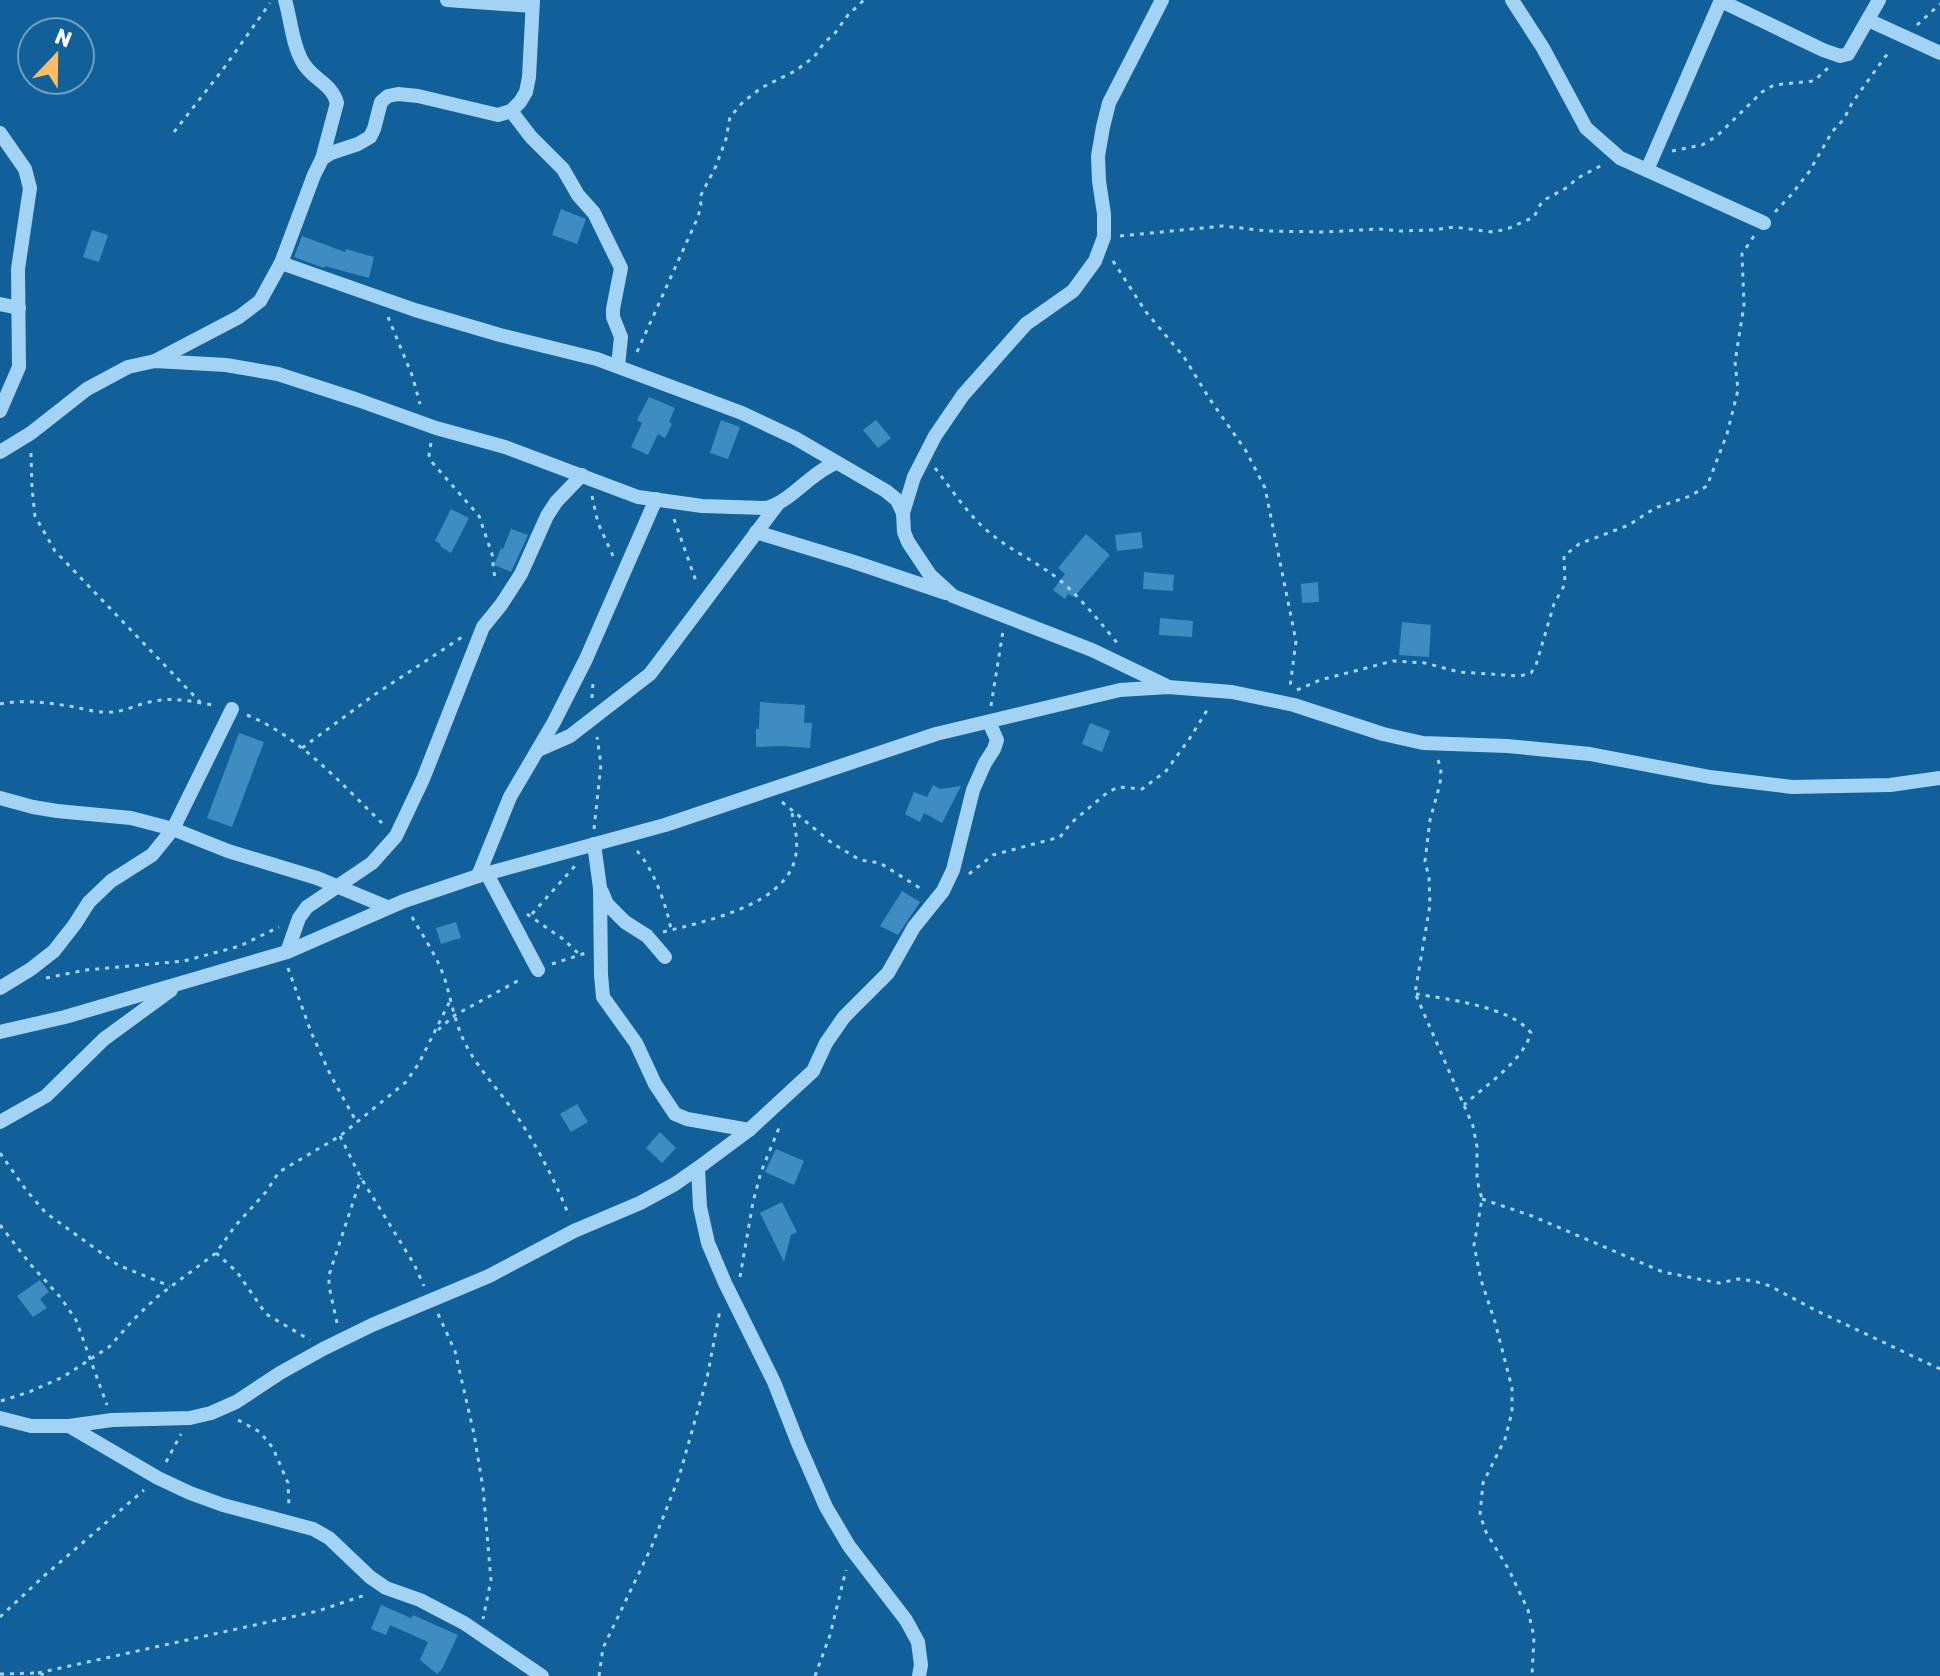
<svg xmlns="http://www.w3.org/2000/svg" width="1940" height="1676" viewBox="0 0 1940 1676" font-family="Rubik,sans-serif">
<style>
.building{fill:#3e8cc2}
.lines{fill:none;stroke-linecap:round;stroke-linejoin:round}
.path{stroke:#a3d3f4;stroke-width:3;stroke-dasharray:4 6;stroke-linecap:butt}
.minor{stroke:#a3d3f4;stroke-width:14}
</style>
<rect width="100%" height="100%" fill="#116099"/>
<!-- building -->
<g class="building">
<polygon points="561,209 586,219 577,244 552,235"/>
<polygon points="92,230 108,235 99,262 83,257"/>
<polygon points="302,236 345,252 346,249 374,257 369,278 325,266 324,268 294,257"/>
<polygon points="649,397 675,408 669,422 672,424 665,438 658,434 648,455 631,447 642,423 637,420"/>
<polygon points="721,420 740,427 728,459 710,453"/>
<polygon points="876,420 891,438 878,448 863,430"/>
<polygon points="451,509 469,518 451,553 440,546 441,544 435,541"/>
<polygon points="511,529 528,535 511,572 494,565 501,548 503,549"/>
<polygon points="1141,532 1143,548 1117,551 1115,535"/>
<polygon points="1086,534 1110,555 1074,597 1068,594 1065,599 1053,590 1065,574 1058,568"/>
<polygon points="1144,572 1174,575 1173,591 1143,589"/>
<polygon points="1318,582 1319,602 1302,603 1301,584"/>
<polygon points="1160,618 1193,621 1192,637 1159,635"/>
<polygon points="1402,622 1431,625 1429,657 1399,655"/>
<polygon points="760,702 805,705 804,723 812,723 810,748 782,746 756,747 756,729 759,729"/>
<polygon points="1090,723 1110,731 1102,752 1082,744"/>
<polygon points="239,733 264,742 232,827 207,818"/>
<polygon points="933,785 940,789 961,786 942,823 924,813 920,822 905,814 914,792 927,797"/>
<polygon points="902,891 920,902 898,935 880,926"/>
<polygon points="456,922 461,938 441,944 436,928"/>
<polygon points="577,1104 588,1122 571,1132 560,1114"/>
<polygon points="660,1132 676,1148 662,1163 646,1148"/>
<polygon points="776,1149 804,1161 794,1185 765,1172"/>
<polygon points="782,1202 797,1232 791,1235 784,1262 760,1213"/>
<polygon points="40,1280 49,1292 40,1299 47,1308 33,1317 17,1296"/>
<polygon points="381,1605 411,1618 413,1615 458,1635 442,1669 437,1674 420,1660 428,1642 390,1625 386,1635 371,1629"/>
</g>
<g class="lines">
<!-- path -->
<g class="path">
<polyline points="1917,25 1940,4"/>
<polyline points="174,132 224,68 270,3"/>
<polyline points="1672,151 1702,145 1717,136 1762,92 1774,85 1814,81 1828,68"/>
<polyline points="1775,212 1791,195 1809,172 1832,132 1844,119 1852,103 1885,57 1891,50"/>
<polyline points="1120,236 1223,226 1267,231 1325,232 1379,229 1401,231 1433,230 1454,227 1493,232 1507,229 1534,217 1540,205 1546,199 1568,187 1576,179 1604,164"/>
<polyline points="1113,261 1146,312 1184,357 1209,398 1246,451 1265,488 1296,641 1290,687"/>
<polyline points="388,317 412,375 420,404"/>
<polyline points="637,352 698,217 701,205 700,197 716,166 726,139 730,117 743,102 761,88 795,71 814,57 824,43 835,33 848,15 864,0"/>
<polyline points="431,443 429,455 431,461 479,516 493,557 493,568 496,582"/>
<polyline points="31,453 32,488 35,516 55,551 200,702"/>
<path d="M935 468C950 487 964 509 982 526 1002 545 1027 557 1049 572 1073 588 1100 622 1118 644"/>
<polyline points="592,496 598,523 613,556"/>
<polyline points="674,519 697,584"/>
<polyline points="1297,690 1320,680 1393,661 1425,663 1459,672 1520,676 1531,673 1536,665 1554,604 1565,584 1564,556 1579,544 1629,525 1655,508 1690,496 1707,486 1727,434 1738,390 1735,362 1744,305 1742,254 1754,236"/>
<polyline points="592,698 593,682"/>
<path d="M0 704C25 699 50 703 75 707 87 710 100 713 112 712 127 711 140 703 154 701 174 697 197 702 217 706"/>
<polyline points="991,706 1003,631"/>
<path d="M247 715C301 737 342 785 383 824"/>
<polyline points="302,748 374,695 462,637"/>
<polyline points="1438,760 1441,769 1440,784 1430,820 1425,861 1429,878 1430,905 1415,993 1473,1126 1477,1147 1477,1180 1482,1199 1474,1245 1481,1280 1495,1322 1512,1388 1512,1412 1505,1439 1483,1483 1480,1515 1486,1532 1509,1570 1528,1610 1534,1637 1532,1676"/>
<polyline points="782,802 832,843 860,860 880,863 923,890"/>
<polyline points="594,829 601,764 597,737"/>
<path d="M637 851C653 868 667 906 671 930"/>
<polyline points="969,874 993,855 1060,837 1071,823 1108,792 1119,787 1142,789 1166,771 1190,738 1209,707"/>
<polyline points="527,914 563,939 578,953"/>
<polyline points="532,914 575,866"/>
<path d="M412 917C424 938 439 959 446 983 452 1004 456 1027 467 1047 480 1071 499 1090 514 1112 536 1144 555 1180 569 1216"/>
<path d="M663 932C702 922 784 906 795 859 799 842 795 826 791 809"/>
<polyline points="552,964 586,953"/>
<polyline points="288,968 311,1032 331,1076 356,1121"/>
<polyline points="46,978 86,970 184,961 240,946 279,927"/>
<path d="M1416 994C1447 999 1512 1007 1531 1033 1522 1062 1486 1085 1464 1105"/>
<polyline points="438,1030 455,1015 523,978"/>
<polyline points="340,1136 361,1178 414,1264 424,1286"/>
<polyline points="0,1153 26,1190 46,1213 118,1265 170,1286"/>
<polyline points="1482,1199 1532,1216 1663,1272 1719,1283 1738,1279 1754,1281 1770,1286 1817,1311 1940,1369"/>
<polyline points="0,1225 31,1265 61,1298 76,1320 107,1405"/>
<polyline points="216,1253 237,1272 266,1314 310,1340"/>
<polyline points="740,1277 753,1202 761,1172 781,1123"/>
<polyline points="438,1314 455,1351 474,1434 483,1488 491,1580 483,1619"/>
<polyline points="337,1323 329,1286 329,1275 361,1178"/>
<polyline points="1,1401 29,1392 63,1377 109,1347 134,1319 157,1297 216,1253 235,1226 266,1192 279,1172 340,1136 406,1082 419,1063 450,1001"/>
<polyline points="238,1420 260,1432 273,1448 288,1483 289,1507"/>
<polyline points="166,1462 181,1434"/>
<polyline points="0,1617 44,1576 144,1490"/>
<polyline points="38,1673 318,1611 368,1594"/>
<polyline points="0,1674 38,1673 48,1676"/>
<polyline points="599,1676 603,1648 651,1548 679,1477 707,1378 720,1310"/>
<polyline points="815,1676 830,1635 846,1570"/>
</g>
<!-- minor -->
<g class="minor">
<path d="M285 0C291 20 292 43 302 61 311 79 332 83 337 103L322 159"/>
<polyline points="447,0 532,6"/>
<polyline points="1162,0 1109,103 1103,127 1098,156 1099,181 1104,214 1104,237 1095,261 1073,291 1026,324 963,395 935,436 914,477 903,513 904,532 908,542 930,575 953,596 1092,650 1165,685"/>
<polyline points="1512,0 1543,48 1586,128 1620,158 1764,223"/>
<polyline points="1721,1 1823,50 1840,56 1848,54 1879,0"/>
<polyline points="1868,20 1940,53"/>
<polyline points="511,111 531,137 563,169 578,195 594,213 621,268 613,309 613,317 621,337 618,366"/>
<polyline points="0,133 25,169 30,188 18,269 19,367 0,411"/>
<polyline points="1647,170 1721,0"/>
<polyline points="281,263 415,310 500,335 597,359 742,413 795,438 886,491 897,500 903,513"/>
<polyline points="0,304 19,308"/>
<polyline points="155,361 239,317 260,301 281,263 314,175 322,159 331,153 358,144 370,137 374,129 381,102 388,96 398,94 418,96 498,115 511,111 520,102 526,92 529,77 533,0"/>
<path d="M0 452 31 433 87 389 128 367 155 361 226 365 278 374 358 400 436 428 505 447 638 497 702 506 767 508C793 500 810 473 836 463"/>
<polyline points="756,532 854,562 946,593"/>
<polyline points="538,750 570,736 650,674 777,505"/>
<polyline points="0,798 33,807 57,811 131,818 173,829 228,851 317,878 387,907"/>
<polyline points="594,844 600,888 601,975 603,997 636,1043 655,1084 675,1114 687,1119 749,1130"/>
<polyline points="487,874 538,970"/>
<polyline points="478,876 510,797 554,722 586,659 656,499"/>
<polyline points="602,892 607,904 625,922 647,936 665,957"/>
<polyline points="287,952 299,918 307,907 372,863 396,836 423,779 483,627 501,605 521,574 547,516 556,502 582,475"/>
<polyline points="0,988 31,969 54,951 75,924 89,902 111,881 152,855 173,829 232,709"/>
<polyline points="0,1032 65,1017 287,952 404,901 478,876 665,825 936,734 1120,690 1168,687 1232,692 1294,705 1383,734 1423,743 1507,746 1590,754 1710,777 1792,787 1890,785 1940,778"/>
<polyline points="0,1122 46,1096 104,1039 171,990"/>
<polyline points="698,1168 700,1207 708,1243 725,1283 774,1382 798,1443 826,1507 849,1546 906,1620 918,1642 921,1665 919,1676"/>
<polyline points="0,1418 31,1426 69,1426 112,1420 190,1418 211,1413 236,1402 280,1373 323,1349 372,1325 489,1276 574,1231 640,1203 675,1184 698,1168 749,1130 813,1071 826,1043 844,1017 888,973 914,927 943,891 953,870 973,790 985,763 994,749 997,740 989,722"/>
<polyline points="69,1426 158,1478 190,1493 223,1505 313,1529 329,1538 370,1577 386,1588 420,1600 464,1623 542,1676"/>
</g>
</g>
<!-- north arrow -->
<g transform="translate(56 56) rotate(22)"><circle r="38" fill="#116099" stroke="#70a0c2" stroke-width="2"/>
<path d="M0-6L14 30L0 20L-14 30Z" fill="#ffbd66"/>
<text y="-12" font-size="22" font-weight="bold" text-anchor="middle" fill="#ffffff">N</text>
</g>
</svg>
